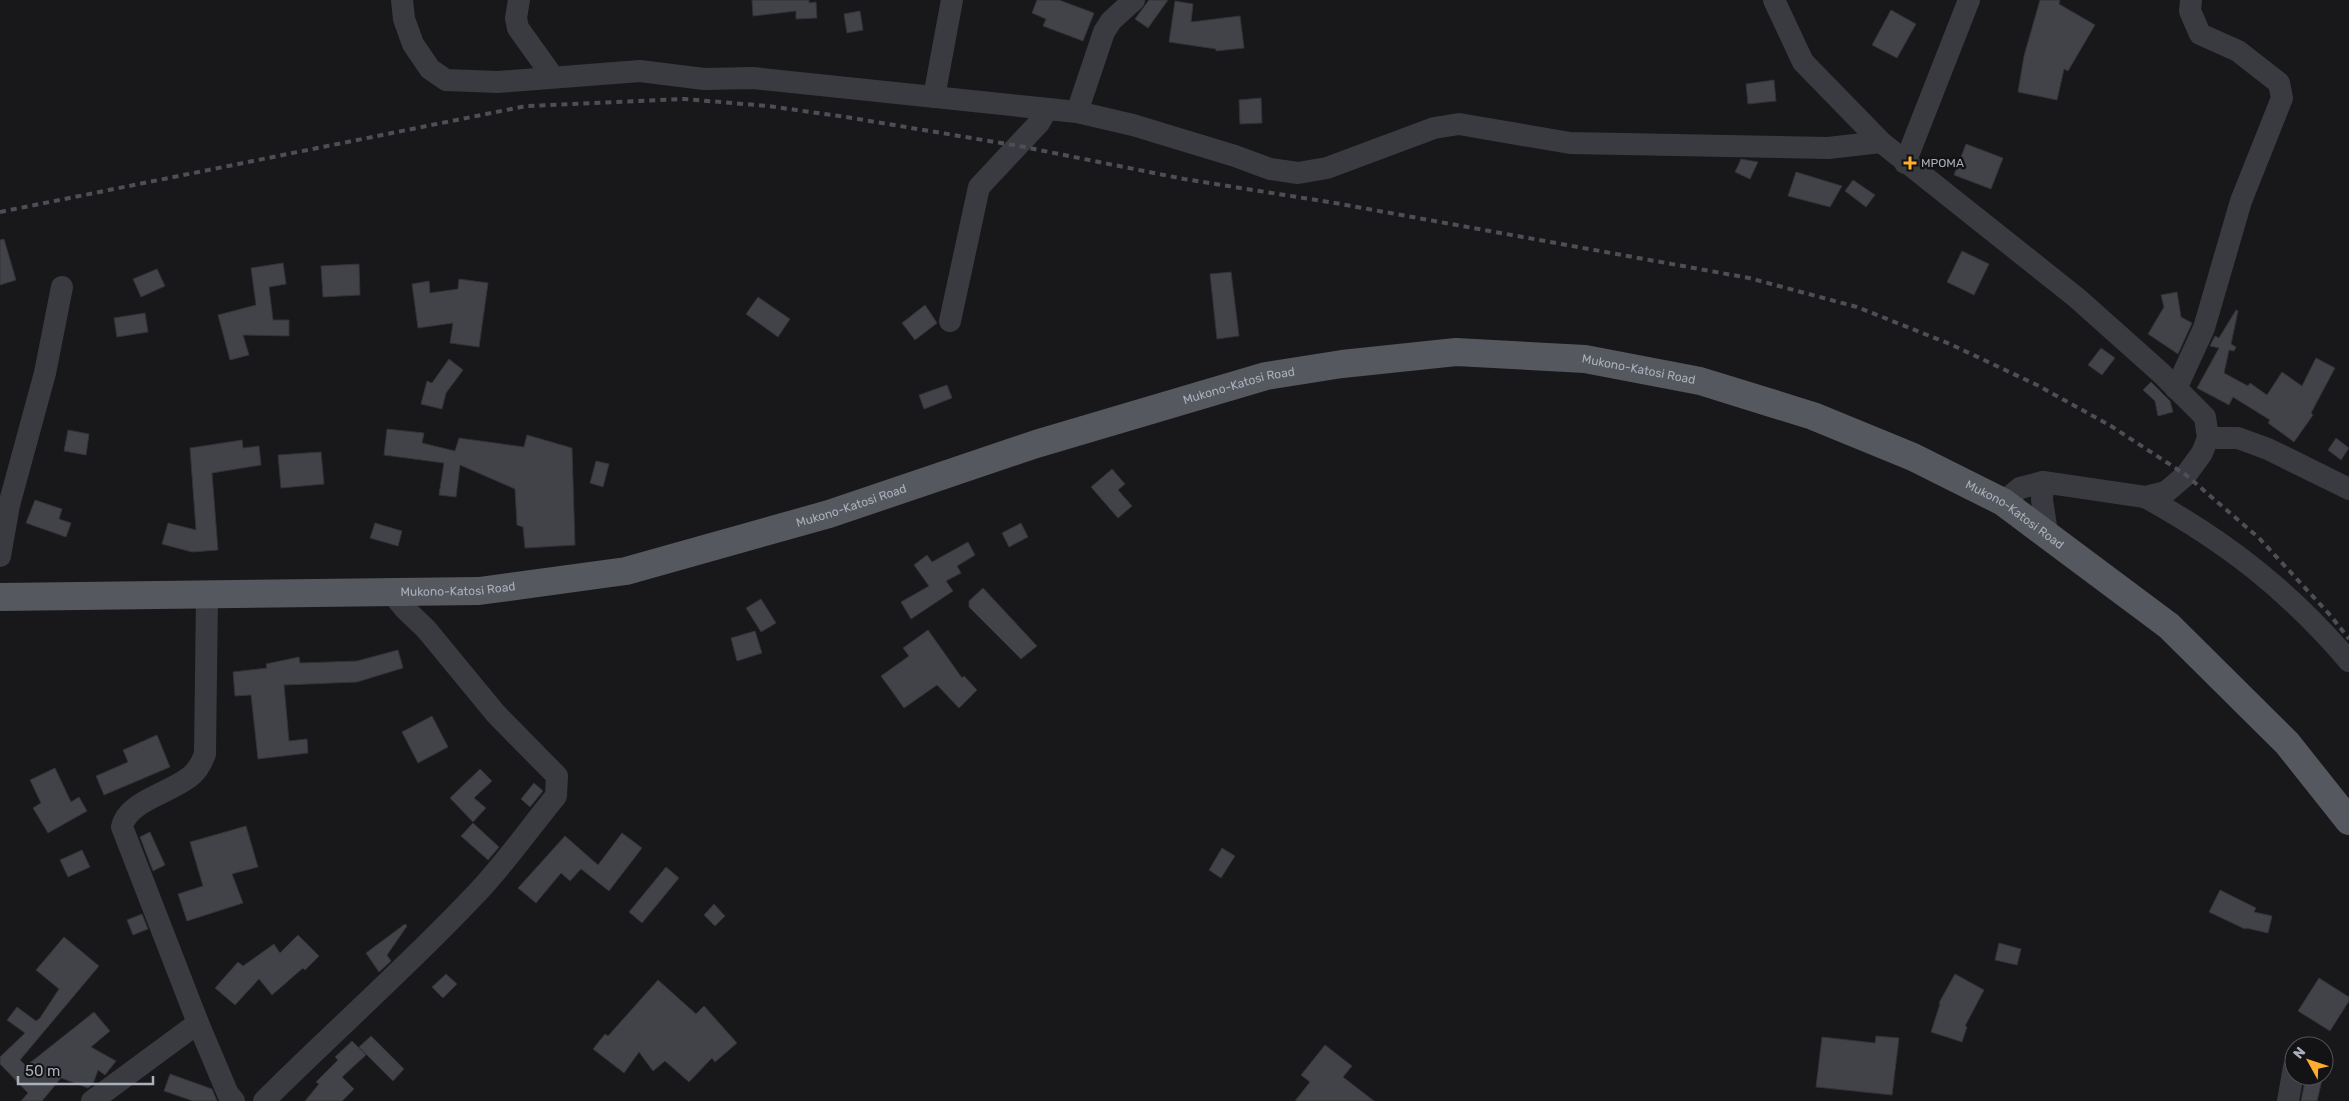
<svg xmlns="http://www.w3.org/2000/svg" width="2349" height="1101" viewBox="0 0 2349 1101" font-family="Rubik,sans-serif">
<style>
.building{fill:#424348;stroke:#323237}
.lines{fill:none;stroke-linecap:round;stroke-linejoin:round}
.minor{stroke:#393b40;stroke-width:22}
.major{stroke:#55585f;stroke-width:28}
.rail{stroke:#4c4f55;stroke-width:4;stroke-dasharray:6 5;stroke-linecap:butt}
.poi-dot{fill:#ffad2c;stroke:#131316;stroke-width:2}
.labels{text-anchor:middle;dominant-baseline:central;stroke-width:5;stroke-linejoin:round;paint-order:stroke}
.poi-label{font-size:12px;fill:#aab0bb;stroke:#131316;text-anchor:start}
.street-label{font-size:12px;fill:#aab0bb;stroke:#131316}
</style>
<rect width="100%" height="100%" fill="#18181b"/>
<!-- building -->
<g class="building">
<polygon points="752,0 809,0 809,3 816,2 817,18 796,19 796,11 753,16"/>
<polygon points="1037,0 1059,0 1094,13 1083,41 1043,26 1046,19 1032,13"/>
<polygon points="1149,0 1168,0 1148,28 1135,19"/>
<polygon points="2040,0 2060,0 2059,4 2095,25 2068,71 2064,69 2057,100 2018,92 2024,56"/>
<polygon points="1175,1 1193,4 1191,22 1240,16 1244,48 1216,51 1216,49 1169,42"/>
<polygon points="1891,10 1916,24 1897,58 1872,45"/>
<polygon points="860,11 863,30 847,33 844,14"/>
<polygon points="1774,80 1776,101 1748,104 1746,84"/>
<polygon points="1261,98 1262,123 1240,124 1239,100"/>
<polygon points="1966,144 2003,158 1991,189 1954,175"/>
<polygon points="1741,159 1758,162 1750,179 1735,172"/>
<polygon points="1796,172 1842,186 1830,207 1788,196"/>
<polygon points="1853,180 1875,195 1866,207 1845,191"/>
<polygon points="4,239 16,280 0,285 0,240"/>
<polygon points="1962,251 1989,264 1974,295 1947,282"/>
<polygon points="283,263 286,284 269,287 273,320 289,320 289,336 243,335 249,355 230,360 218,315 256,305 251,268"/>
<polygon points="359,264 360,295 323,297 321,266"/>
<polygon points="157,269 165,286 141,297 133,279"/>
<polygon points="1231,272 1239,336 1217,339 1210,274"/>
<polygon points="459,279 488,283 479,347 450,343 453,323 418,328 412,284 429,281 430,293 458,289"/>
<polygon points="2177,292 2181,317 2192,323 2178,354 2148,334 2164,307 2161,295"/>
<polygon points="758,297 790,319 778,337 746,314"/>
<polygon points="925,305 937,323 915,340 902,323"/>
<polygon points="2236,310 2238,311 2231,344 2236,347 2234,351 2229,350 2224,373 2248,386 2250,383 2267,395 2282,372 2302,386 2316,358 2335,368 2311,413 2313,415 2294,442 2268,423 2270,420 2233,397 2229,405 2197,388 2219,348 2210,346 2215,336 2219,338"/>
<polygon points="145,313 148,332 117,337 114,318"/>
<polygon points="2101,348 2115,358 2102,375 2088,365"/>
<polygon points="449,359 463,370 446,393 442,409 421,404 427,381 432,383"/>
<polygon points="2151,382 2170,401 2173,412 2158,416 2155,401 2143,390"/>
<polygon points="947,385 952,398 924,409 919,395"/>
<polygon points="387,429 424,433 422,443 455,451 459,438 524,447 527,435 572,448 575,545 525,548 523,527 517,525 515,489 460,465 456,497 439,495 444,463 384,455"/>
<polygon points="68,430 89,434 86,455 64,451"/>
<polygon points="2336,438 2349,448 2341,460 2328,450"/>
<polygon points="242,440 243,448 259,446 261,465 212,473 218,550 192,552 162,544 168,523 196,530 190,448"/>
<polygon points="321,452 324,484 281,488 278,455"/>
<polygon points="596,461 609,464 603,487 590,483"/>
<polygon points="1112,469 1125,484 1118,490 1132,506 1118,518 1091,487"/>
<polygon points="35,500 62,509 59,519 71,523 66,537 26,523"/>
<polygon points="375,523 402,531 398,546 370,538"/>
<polygon points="1021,523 1028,537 1009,547 1002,533"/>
<polygon points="968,542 975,555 957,566 961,573 946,581 953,591 911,619 901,602 929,586 914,565 927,555 932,562"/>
<polygon points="983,588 1037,646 1021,659 969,607 969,601"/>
<polygon points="761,599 776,623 761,632 746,608"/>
<polygon points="928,630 962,678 964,676 977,690 959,708 937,685 904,708 881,676 909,656 903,648"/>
<polygon points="755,631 762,653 737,661 731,638"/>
<polygon points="398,650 403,668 357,682 284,685 289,741 307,739 308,753 258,759 251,695 235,696 233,672 267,668 266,664 299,657 300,663 357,661"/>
<polygon points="432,716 448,747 418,763 402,732"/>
<polygon points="157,735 170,767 104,795 96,776 128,762 123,750"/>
<polygon points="55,768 71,802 79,797 87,811 48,833 33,808 41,803 30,780"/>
<polygon points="480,769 492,781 474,798 486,808 473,822 450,798"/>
<polygon points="534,783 543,791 530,807 521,799"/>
<polygon points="473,823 499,847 488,860 461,836"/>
<polygon points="246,826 258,867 232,874 243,903 187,921 178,894 203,886 190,842"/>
<polygon points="150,832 165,865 153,871 140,837"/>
<polygon points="622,833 642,848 609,891 581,869 570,881 561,873 536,903 518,888 565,836 598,865"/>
<polygon points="1222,848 1235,856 1221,878 1209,870"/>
<polygon points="82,850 90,867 68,877 60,860"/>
<polygon points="666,867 679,878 642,923 629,912"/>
<polygon points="2220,890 2256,908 2254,912 2272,916 2268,933 2246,928 2245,929 2209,912"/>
<polygon points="714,904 725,916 715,926 704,915"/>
<polygon points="142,914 148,929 133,935 127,920"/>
<polygon points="405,924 407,926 387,955 391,961 379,972 366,953"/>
<polygon points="298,935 319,956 305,970 303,968 272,995 259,979 235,1005 215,988 238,962 243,966 274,944 280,953"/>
<polygon points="64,937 99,966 20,1060 26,1066 94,1012 110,1031 91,1047 116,1061 105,1075 98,1070 93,1084 88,1088 61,1078 42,1101 21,1101 28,1093 0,1064 0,1057 25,1033 7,1020 17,1007 36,1021 40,1018 59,989 36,970"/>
<polygon points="1999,943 2021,949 2017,965 1995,960"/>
<polygon points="446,974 457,984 443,998 432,987"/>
<polygon points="1955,974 1984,990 1965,1026 1967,1027 1962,1042 1931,1032 1940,1004 1939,1003"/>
<polygon points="2319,978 2349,997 2349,1001 2330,1031 2298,1011"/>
<polygon points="658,980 696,1014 704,1006 737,1043 715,1062 712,1058 689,1082 665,1061 653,1071 639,1052 624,1073 593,1049 605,1034 608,1036"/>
<polygon points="371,1036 404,1069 393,1081 359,1047"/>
<polygon points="1876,1036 1899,1038 1892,1095 1816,1087 1822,1037 1875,1043"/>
<polygon points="352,1041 366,1055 342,1077 354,1089 342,1101 305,1101 319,1084 316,1082 338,1060 335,1057"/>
<polygon points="1325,1045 1352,1066 1343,1077 1374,1101 1295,1101 1310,1082 1301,1075"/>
<polygon points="170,1074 212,1089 217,1101 193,1101 164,1091"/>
<polygon points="2306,1076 2323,1076 2317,1101 2301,1101"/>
</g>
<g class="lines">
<!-- minor -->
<g class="minor">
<polyline points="402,0 404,19 413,44 430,69 446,80 498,82 640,71 704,79 753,78 1077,112 1133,125 1235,156 1270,169 1298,173 1327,168 1434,128 1459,124 1570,143 1828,148 1881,142"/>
<polyline points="519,0 516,18 518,28 553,77"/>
<polyline points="1774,0 1803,62 1881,142 2077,298 2161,373 2205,417 2208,438 2202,453 2186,475 2166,492 2145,497 2043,482 2042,500 2047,533"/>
<polyline points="934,97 952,0"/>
<polyline points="1077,112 1104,32 1111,21 1134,0"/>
<polyline points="1905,163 1969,0"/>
<polyline points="950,321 979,187 1039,123 1047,109"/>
<polyline points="2176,389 2204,328 2241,201 2282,98 2279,83 2238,51 2200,34 2190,11 2191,0"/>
<polyline points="2208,438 2238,438 2268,449 2349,489"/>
<path d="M2145 497C2227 542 2288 590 2349 661"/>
<polyline points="2003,502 2020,488 2043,482"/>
<polyline points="0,556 9,505 45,373 62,287"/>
<polyline points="198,1023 228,1094 234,1101"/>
<path d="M92 1101 198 1023 122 827C127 800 175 792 193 774 199 768 202 762 205 754L207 595"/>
<path d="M264 1101C333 1032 407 967 474 896 504 865 529 829 556 796L557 776 496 714 426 629 405 609 392 593"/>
<polyline points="2288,1101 2294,1067"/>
</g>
<!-- major -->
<path class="major" id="s1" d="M0 597 479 591 626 571 829 514 1036 444 1266 376 1342 364 1456 352 1585 359 1700 381 1813 416 1913 457 2003 502 2169 626 2287 743 2349 821"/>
<!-- rail -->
<polyline class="rail" points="0,212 526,106 684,99 768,106 846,117 1019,146 1184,179 1335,203 1749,278 1857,307 1950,344 2037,385 2111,426 2186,475 2259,538 2331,616 2349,639"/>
</g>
<!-- markers -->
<path class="poi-dot" d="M1907.5 155.5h5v5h5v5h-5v5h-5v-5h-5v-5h5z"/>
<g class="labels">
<!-- poi labels -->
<g class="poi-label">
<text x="1921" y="163">MPOMA</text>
</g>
<!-- street labels -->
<g class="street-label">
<text stroke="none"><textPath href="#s1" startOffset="1672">Mukono-Katosi Road</textPath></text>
<text stroke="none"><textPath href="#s1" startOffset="1268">Mukono-Katosi Road</textPath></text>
<text stroke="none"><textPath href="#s1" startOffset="862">Mukono-Katosi Road</textPath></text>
<text stroke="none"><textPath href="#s1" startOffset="2078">Mukono-Katosi Road</textPath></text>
<text stroke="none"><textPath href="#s1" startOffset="458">Mukono-Katosi Road</textPath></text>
</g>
</g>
<!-- north arrow -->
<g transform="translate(2309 1061) rotate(310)"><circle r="24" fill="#131316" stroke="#4f5258"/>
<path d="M0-4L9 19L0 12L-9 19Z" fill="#ffad2c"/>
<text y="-8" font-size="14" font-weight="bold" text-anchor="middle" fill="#aab0bb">N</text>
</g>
<!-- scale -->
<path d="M18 1076v8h135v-8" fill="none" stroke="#aab0bb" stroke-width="2.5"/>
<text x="25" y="1076" font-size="15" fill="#aab0bb" stroke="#131316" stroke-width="4" paint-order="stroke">50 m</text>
</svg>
